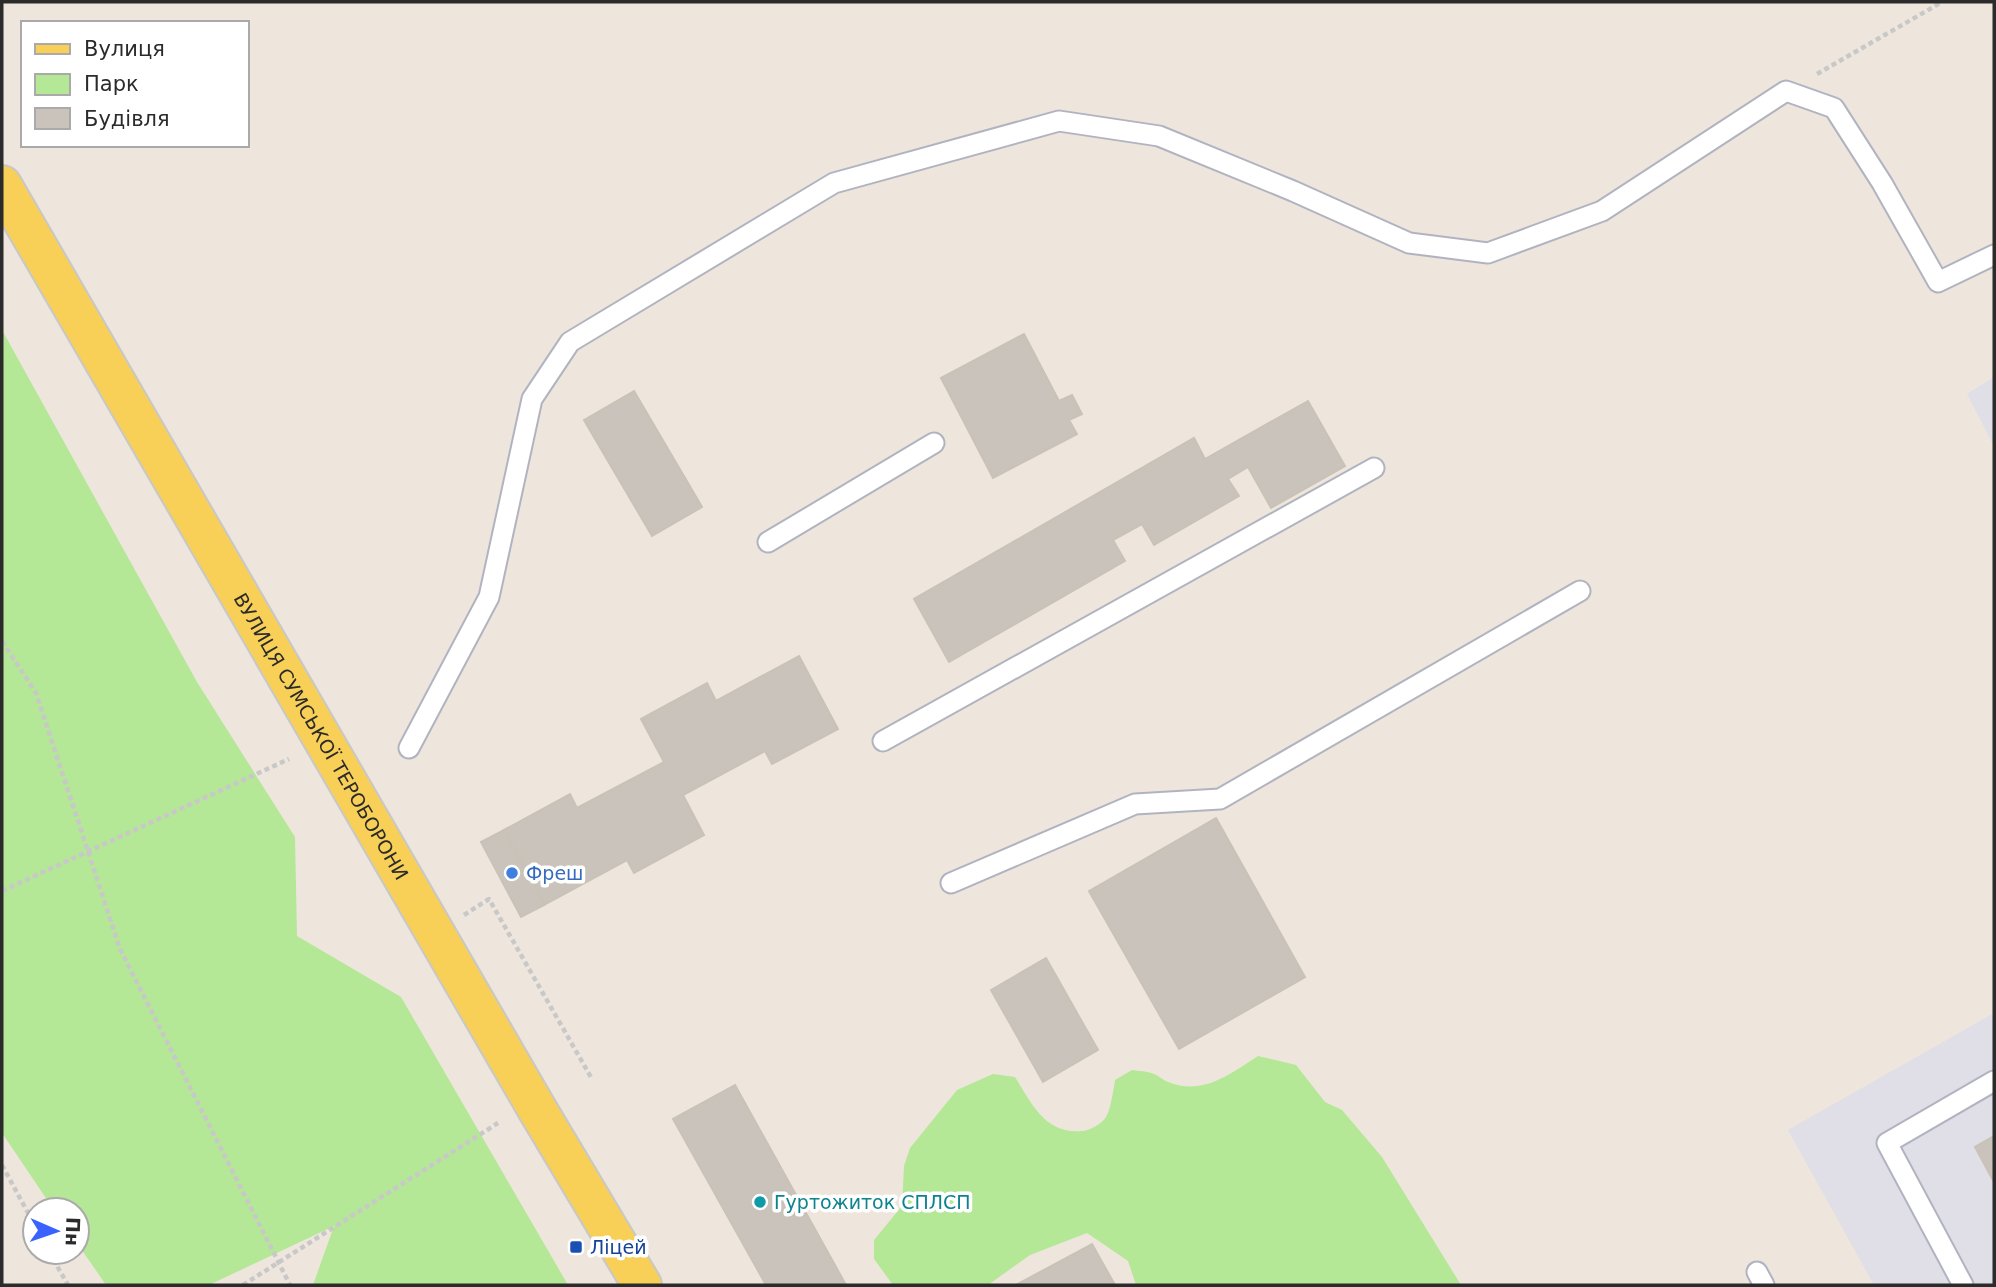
<svg xmlns="http://www.w3.org/2000/svg" width="1996" height="1287" viewBox="0 0 1996 1287" font-family="'DejaVu Sans',sans-serif">
<style>
.industrial{fill:#e0dee6}
.green{fill:#b4e796}
.building{fill:#c9c3bc;stroke:#c9c2b6;stroke-width:2}
.lines{fill:none;stroke-linecap:round;stroke-linejoin:round}
.service-casing{stroke:#b1b4c0;stroke-width:23}
.primary-casing{stroke:#c8c8c8;stroke-width:42}
.path{stroke:#c8c8c8;stroke-width:4.5;stroke-dasharray:5 3.5;stroke-linecap:butt}
.service{stroke:#fff;stroke-width:19}
.primary{stroke:#f8cf57;stroke-width:38}
.shop-dot{fill:#3f7fe0;stroke:#fff;stroke-width:2.5}
.culture-dot{fill:#0f9aa8;stroke:#fff;stroke-width:2.5}
.transit-dot{fill:#1a4fb4;stroke:#fff;stroke-width:2.5}
.labels{text-anchor:middle;dominant-baseline:central;stroke-width:7;stroke-linejoin:round;paint-order:stroke}
.street-label{font-size:19px;fill:#2b2b2b;stroke:#fff}
.shop-label{font-size:19px;fill:#366cbe;stroke:#fff;text-anchor:start}
.culture-label{font-size:19px;fill:#0d838f;stroke:#fff;text-anchor:start}
.transit-label{font-size:19px;fill:#164399;stroke:#fff;text-anchor:start}
</style>
<rect width="100%" height="100%" fill="#eee6dd"/>
<!-- industrial -->
<g class="industrial">
<polygon points="1994,377 1994,446 1967,394"/>
<polygon points="1994,1013 1994,1285 1874,1285 1788,1130"/>
</g>
<!-- green -->
<g class="green">
<polygon points="2,330 197,682 295,837 297,936 401,997 568,1285 313,1285 334,1226 209,1285 106,1285 77,1243 77,1210 54,1210 2,1133"/>
<path d="M1258 1056 1296 1065 1325 1102 1342 1110 1382 1157 1461 1285H1136L1128 1261 1087 1233 1030 1255 988 1285H893L874 1259V1240L902 1206 904 1166 910 1148 957 1090 993 1074 1015 1077C1032 1104 1045 1135 1083 1131 1090 1130 1102 1124 1106 1117 1110 1112 1114 1088 1115 1080L1132 1070C1139 1071 1147 1071 1154 1074 1159 1076 1163 1080 1168 1082 1203 1096 1230 1074 1258 1056Z"/>
</g>
<!-- building -->
<g class="building">
<polygon points="1024,334 1059,401 1072,395 1082,414 1069,420 1077,434 993,478 941,378"/>
<polygon points="634,391 702,507 652,536 584,420"/>
<polygon points="1308,401 1345,466 1271,508 1248,467 1228,479 1239,496 1154,545 1142,524 1113,540 1125,561 949,662 914,599 1194,438 1205,459"/>
<polygon points="799,656 838,729 772,764 765,751 683,795 704,835 634,873 627,860 544,905 504,830 570,794 577,808 664,762 641,719 707,683 716,701"/>
<polygon points="1216,818 1305,977 1179,1049 1089,891"/>
<polygon points="504,830 544,905 521,917 481,842"/>
<polygon points="1046,958 1098,1050 1043,1082 991,990"/>
<polygon points="735,1085 846,1285 766,1285 673,1119"/>
<polygon points="1994,1136 1994,1182 1975,1147"/>
<polygon points="1092,1244 1115,1285 1016,1285"/>
</g>
<g class="lines">
<defs>
<g id="service">
<polyline points="768,542 934,443"/>
<polyline points="883,741 1374,468"/>
<polyline points="409,748 489,597 532,399 570,342 834,183 1059,121 1159,136 1293,191 1409,243 1488,253 1602,211 1786,91 1834,108 1882,183 1938,282 1994,255"/>
<polyline points="951,883 1135,804 1220,799 1580,591"/>
<polyline points="1757,1272 1764,1285"/>
<polyline points="1963,1285 1887,1143 1994,1081"/>
</g>
<g id="primary">
<path id="s1" d="M2 185 537 1109 642 1285"/>
</g>
</defs>
<!-- service casing -->
<use href="#service" class="service-casing"/>
<!-- primary casing -->
<use href="#primary" class="primary-casing"/>
<!-- path -->
<g class="path">
<polyline points="1817,74 1942,2"/>
<polyline points="2,641 36,693 120,949 290,1285"/>
<polyline points="2,891 289,759"/>
<polyline points="464,915 489,899 592,1079"/>
<polyline points="2,1165 35,1226"/>
<polyline points="49,1252 68,1285"/>
<polyline points="243,1285 498,1123"/>
</g>
<!-- service -->
<use href="#service" class="service"/>
<!-- primary -->
<use href="#primary" class="primary"/>
</g>
<!-- markers -->
<circle class="shop-dot" cx="512" cy="873" r="7"/>
<circle class="culture-dot" cx="760" cy="1202" r="7"/>
<rect class="transit-dot" x="569" y="1240" width="14" height="14" rx="3.5"/>
<g class="labels">
<!-- street labels -->
<g class="street-label">
<text stroke="none"><textPath href="#s1" startOffset="637">ВУЛИЦЯ СУМСЬКОЇ ТЕРОБОРОНИ</textPath></text>
</g>
<!-- shop labels -->
<g class="shop-label">
<text x="526" y="873">Фреш</text>
</g>
<!-- culture labels -->
<g class="culture-label">
<text x="774" y="1202">Гуртожиток СПЛСП</text>
</g>
<!-- transit labels -->
<g class="transit-label">
<text x="590" y="1247">Ліцей</text>
</g>
</g>
<!-- border -->
<rect width="1996" height="1287" fill="none" stroke="#2b2b2b" stroke-width="7"/>
<!-- legend -->
<rect x="21" y="21" width="228" height="126" fill="#ffffff" stroke="#aaaaaa" stroke-width="2"/>
<rect x="35" y="44" width="35" height="10" fill="#f8cf57" stroke="#aaaaaa" stroke-width="2"/>
<text x="84" y="56" font-size="21" fill="#2b2b2b">Вулиця</text>
<rect x="35" y="74" width="35" height="21" fill="#b4e796" stroke="#aaaaaa" stroke-width="2"/>
<text x="84" y="91" font-size="21" fill="#2b2b2b">Парк</text>
<rect x="35" y="108" width="35" height="21" fill="#c9c3bc" stroke="#aaaaaa" stroke-width="2"/>
<text x="84" y="126" font-size="21" fill="#2b2b2b">Будівля</text>
<!-- north arrow -->
<g transform="translate(56 1231) rotate(92)"><circle r="33" fill="#ffffff" stroke="#aaaaaa" stroke-width="2"/>
<path d="M0-5L12 26L0 18L-12 26Z" fill="#3962ff"/>
<text y="-10" font-size="19" font-weight="bold" text-anchor="middle" fill="#2b2b2b">Пн</text>
</g>
</svg>
